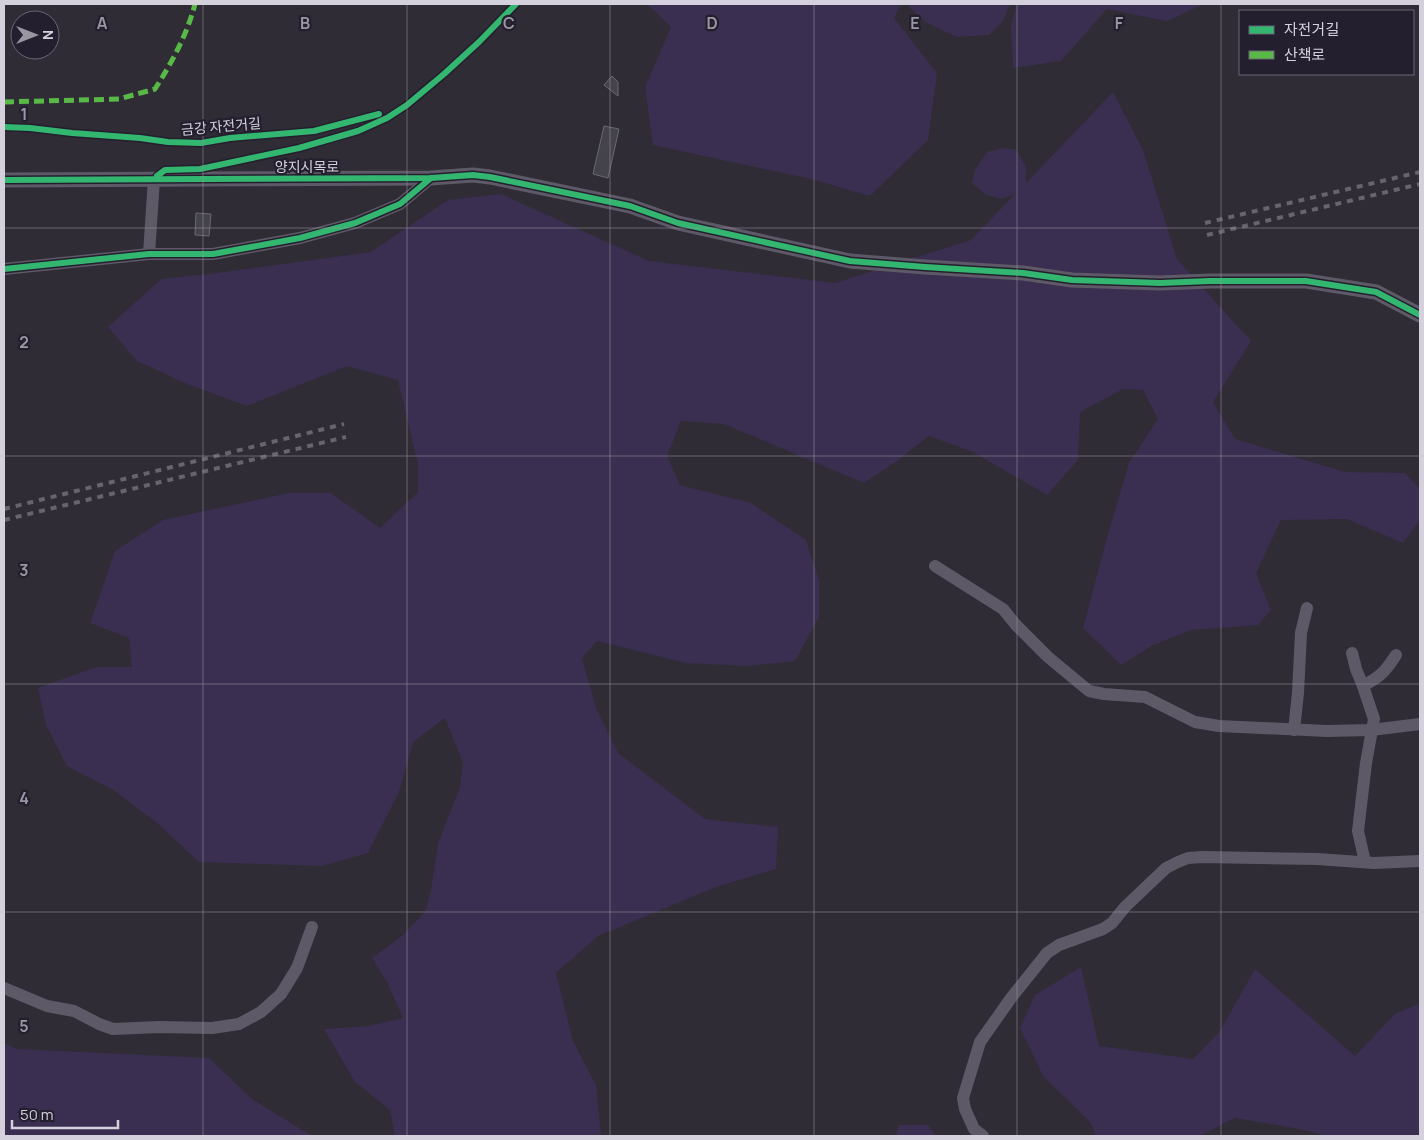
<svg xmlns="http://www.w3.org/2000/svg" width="1424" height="1140" viewBox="0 0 1424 1140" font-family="Manrope,'Noto Sans KR',sans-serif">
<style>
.green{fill:#3a2f50}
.building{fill:#44424a;stroke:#6a6870}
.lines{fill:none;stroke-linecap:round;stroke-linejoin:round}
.minor{stroke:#5e5967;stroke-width:12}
.tertiary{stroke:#5e5967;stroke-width:15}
.rail{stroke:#67646e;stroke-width:4;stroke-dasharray:6 6;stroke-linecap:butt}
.quiet{stroke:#58b947;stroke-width:5;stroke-dasharray:10 5;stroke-linecap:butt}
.cycleway-casing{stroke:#241f2f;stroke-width:9}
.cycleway{stroke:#33b770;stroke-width:6}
.grid{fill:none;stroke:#9a97a2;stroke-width:1;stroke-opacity:0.55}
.labels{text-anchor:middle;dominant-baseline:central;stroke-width:4.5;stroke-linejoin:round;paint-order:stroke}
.street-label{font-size:14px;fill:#d4d1dd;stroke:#241f2f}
.grid-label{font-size:16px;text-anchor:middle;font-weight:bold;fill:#9a97a2;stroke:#241f2f;stroke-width:4.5;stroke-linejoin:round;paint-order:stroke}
</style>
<rect width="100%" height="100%" fill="#2f2c35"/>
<!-- green -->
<g class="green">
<polygon points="647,4 901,4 894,18 937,73 928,140 870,196 811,179 653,145 645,87 671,27"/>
<polygon points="910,4 1010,4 1003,21 989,35 957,37 927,23 909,7"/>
<polygon points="1017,4 1204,4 1167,21 1107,9 1061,61 1013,68 1011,26"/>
<polygon points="1113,92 1143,150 1177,259 1251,341 1213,402 1235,439 1345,472 1405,473 1420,489 1420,520 1403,543 1347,519 1281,520 1256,573 1271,610 1258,625 1191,630 1151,646 1121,665 1083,628 1108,534 1129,463 1158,419 1143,390 1123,389 1080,412 1078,460 1047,495 973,452 929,436 897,461 864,483 724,424 681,421 667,456 680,485 751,503 806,540 819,580 819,617 795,661 747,666 686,663 597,641 582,658 596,708 618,753 705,819 778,827 776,869 716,887 598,936 556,973 573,1041 596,1085 601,1136 395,1136 390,1110 355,1082 324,1029 369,1026 403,1018 388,984 372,958 402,936 425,912 431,890 438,843 460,787 463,763 445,718 413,742 399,792 368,853 322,866 199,862 157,823 112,789 67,766 46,725 38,688 96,667 132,667 129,638 90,623 115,551 163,520 289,493 331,493 380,528 418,492 418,465 398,380 347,366 247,406 187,384 137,361 108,327 161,279 217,273 371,252 448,200 501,194 649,261 835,283 971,240 1015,194 1002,199 986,195 972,183 975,170 987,152 1003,148 1016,150 1026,166 1026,183"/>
<polygon points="1081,967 1099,1046 1193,1059 1220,1031 1255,969 1355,1056 1395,1014 1420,1003 1420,1136 1327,1136 1304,1130 1235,1118 1200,1136 1096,1136 1090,1122 1043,1076 1020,1028 1035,995"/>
<polygon points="4,1043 17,1049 209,1058 252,1099 312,1136 4,1136"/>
<polygon points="899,1125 928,1125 936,1136 896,1136"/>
</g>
<!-- building -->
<g class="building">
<polygon points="612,76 618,82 618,96 604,85"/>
<polygon points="604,126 619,129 608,178 593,174"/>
<polygon points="196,213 211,214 209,236 195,235"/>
</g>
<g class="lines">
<!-- minor -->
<g class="minor">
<polyline points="149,254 154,179"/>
<polyline points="4,269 149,254 213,254 300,238 355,223 400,204 431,178"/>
<polyline points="935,566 1003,609 1016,625 1048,657 1089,691 1104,694 1145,697 1195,722 1219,726 1327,731 1371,730 1420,724"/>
<polyline points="1352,653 1356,669 1363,686 1374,719 1366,763 1358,831 1365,862"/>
<path d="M1363 686C1381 676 1385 672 1396 655"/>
<polyline points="1294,730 1298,693 1301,633 1307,608"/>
<polyline points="4,988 47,1006 74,1011 99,1024 113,1029 159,1027 212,1028 239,1024 261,1012 281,994 297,968 312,927"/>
<polyline points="983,1136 974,1129 965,1109 963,1098 980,1042 1011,998 1047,953 1059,945 1103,929 1112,923 1125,907 1166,868 1178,862 1188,858 1202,857 1317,859 1374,863 1420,861"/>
</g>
<!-- tertiary -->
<polyline class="tertiary" points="4,180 431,178 473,175 490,177 630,206 678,223 850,261 925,267 1023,273 1072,280 1160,283 1210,281 1306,281 1376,292 1420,315"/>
<!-- rail -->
<g class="rail">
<polyline points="1205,223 1420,172"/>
<polyline points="1207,235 1420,184"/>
<polyline points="4,509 344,424"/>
<polyline points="4,520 346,437"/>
</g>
<!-- quiet -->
<path class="quiet" d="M4 102 119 99 155 89C172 62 187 35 195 4"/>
<defs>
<g id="cycleway">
<polyline points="4,127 30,128 72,133 140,138 168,142 201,143 230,138 314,131 379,114"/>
<polyline points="157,176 165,170 200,169 299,148 358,131 387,118 407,105 444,74 479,42 516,4"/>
<polyline points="4,180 431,178 473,175 490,177 630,206 678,223 850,261 925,267 1023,273 1072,280 1160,283 1210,281 1306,281 1376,292 1420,315"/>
<polyline points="4,269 149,254 213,254 300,238 355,223 400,204 431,178"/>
</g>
</defs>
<!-- cycleway casing -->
<use href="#cycleway" class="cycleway-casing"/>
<!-- cycleway -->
<use href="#cycleway" class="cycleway"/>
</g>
<!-- grid -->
<path class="grid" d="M203 4V1136M407 4V1136M610 4V1136M814 4V1136M1017 4V1136M1221 4V1136M4 228H1420M4 456H1420M4 684H1420M4 912H1420"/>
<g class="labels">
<!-- street labels -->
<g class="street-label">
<text transform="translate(221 126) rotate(-5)">금강 자전거길</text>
<text x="307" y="166">양지시목로</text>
</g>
</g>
<g class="grid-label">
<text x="102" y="29">A</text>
<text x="305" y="29">B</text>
<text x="509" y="29">C</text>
<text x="712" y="29">D</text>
<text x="915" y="29">E</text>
<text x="1119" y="29">F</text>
<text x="24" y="120">1</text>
<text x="24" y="348">2</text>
<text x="24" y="576">3</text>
<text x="24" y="804">4</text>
<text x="24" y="1032">5</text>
</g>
<!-- border -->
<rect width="1424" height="1140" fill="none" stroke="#d4d1dd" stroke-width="10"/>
<!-- legend -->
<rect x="1239" y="10" width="175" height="65" fill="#241f2f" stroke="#6a6675"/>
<rect x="1249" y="26" width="25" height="8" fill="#33b770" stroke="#6a6675"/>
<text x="1284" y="35" font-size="15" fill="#d4d1dd">자전거길</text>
<rect x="1249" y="51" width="25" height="8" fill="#58b947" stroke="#6a6675"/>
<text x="1284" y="60" font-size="15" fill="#d4d1dd">산책로</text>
<!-- north arrow -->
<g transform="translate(35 35) rotate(90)"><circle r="24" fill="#241f2f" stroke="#6a6675"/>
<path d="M0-4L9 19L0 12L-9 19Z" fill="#9a97a2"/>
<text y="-8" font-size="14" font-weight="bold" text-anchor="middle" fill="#d4d1dd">N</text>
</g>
<!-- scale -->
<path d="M12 1120v8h106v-8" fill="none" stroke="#d4d1dd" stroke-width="2.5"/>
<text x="20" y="1120" font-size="15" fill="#d4d1dd" stroke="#241f2f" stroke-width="4" paint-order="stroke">50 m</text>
</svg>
